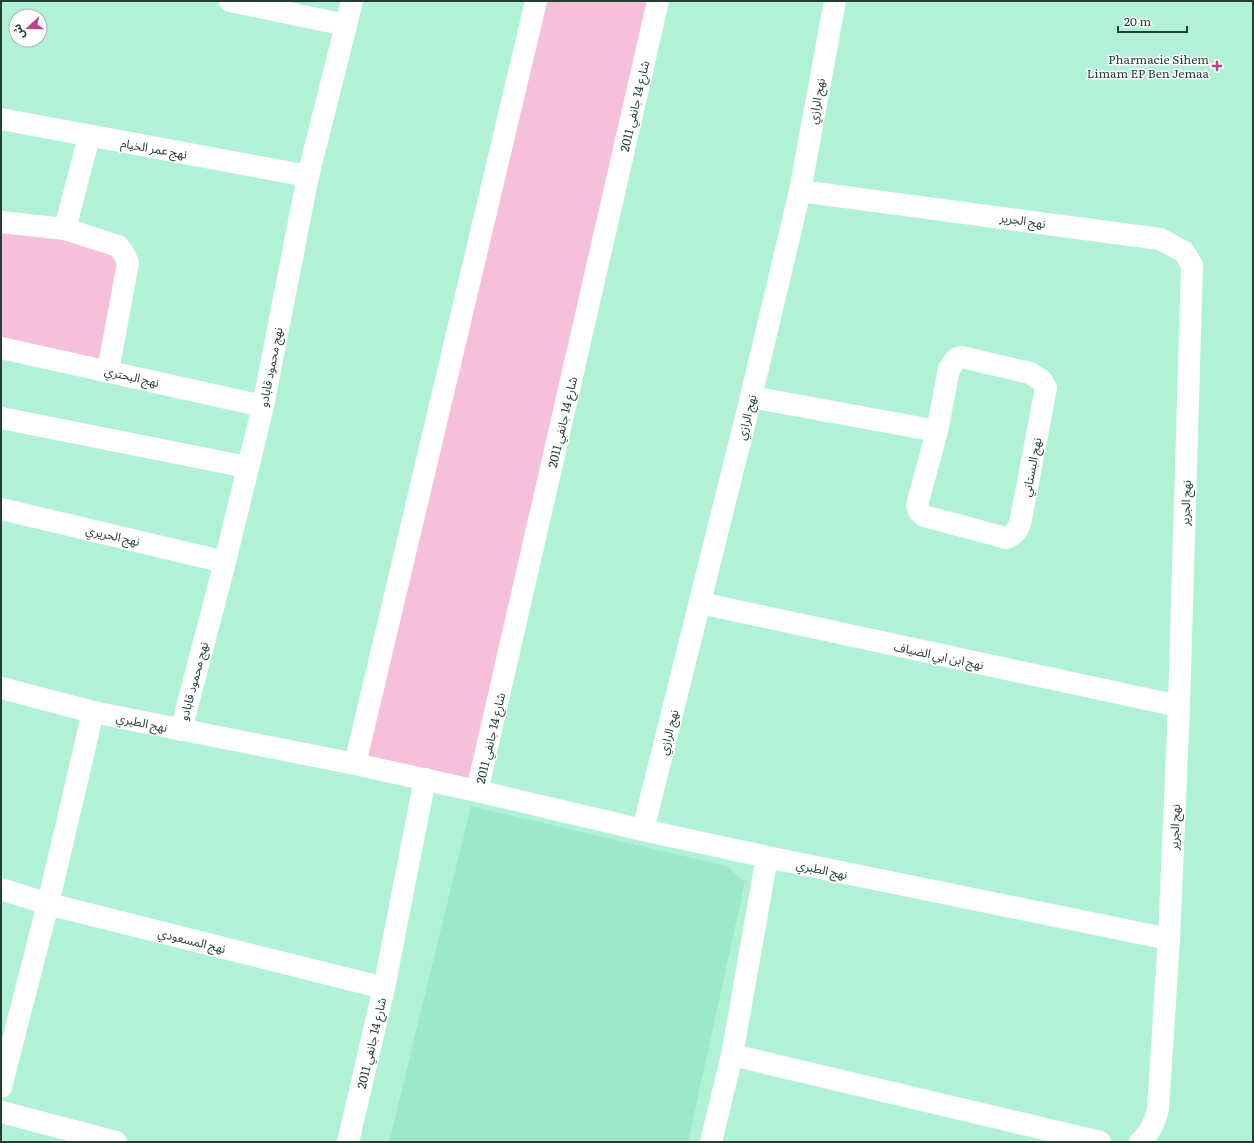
<svg xmlns="http://www.w3.org/2000/svg" width="1254" height="1143" viewBox="0 0 1254 1143" font-family="Literata,'Noto Sans Arabic',serif">
<style>
.built{fill:#9ee8ca}
.green{fill:#f6bfda}
.lines{fill:none;stroke-linecap:round;stroke-linejoin:round}
.street{stroke:#fff;stroke-width:22}
.secondary{stroke:#fff;stroke-width:22}
.poi-dot{fill:#c0408c;stroke:#fff;stroke-width:1.5}
.labels{text-anchor:middle;dominant-baseline:central;stroke-width:3;stroke-linejoin:round;paint-order:stroke}
.poi-label{font-size:12px;fill:#243e34;stroke:#fff;text-anchor:end}
.street-label{font-size:12px;fill:#243e34;stroke:#fff}
</style>
<rect width="100%" height="100%" fill="#b1f2d7"/>
<!-- built -->
<polygon class="built" points="471,806 726,866 745,882 688,1142 389,1142"/>
<!-- green -->
<g class="green">
<polygon points="538,1 658,1 469,784 359,766"/>
<polygon points="1,212 127,238 99,368 1,349"/>
</g>
<g class="lines">
<!-- street -->
<g class="street">
<polyline points="230,1 346,25"/>
<polyline points="1,119 308,176"/>
<path d="M800 191 1160 239 1184 252 1192 265 1179 706 1169 939 1158 1109C1154 1124 1151 1131 1140 1142"/>
<polyline points="1,222 65,229 118,246 124,254 128,263 108,371"/>
<polyline points="65,229 89,136"/>
<polyline points="1,348 263,406"/>
<path d="M962 357 1030 373 1042 381 1046 388 1020 524C1017 531 1014 535 1006 538L924 516 919 511 917 505 937 431 949 369 956 359Z"/>
<polyline points="751,397 937,431"/>
<polyline points="1,418 247,467"/>
<polyline points="1,509 225,562"/>
<polyline points="700,603 1179,706"/>
<polyline points="1,688 93,712 355,764"/>
<polyline points="181,730 225,562 263,406 308,176 352,1"/>
<polyline points="477,791 643,830 767,857 1169,939"/>
<polyline points="643,830 751,397 800,191 835,1"/>
<polyline points="1,889 48,904 384,988"/>
<polyline points="732,1055 1100,1142"/>
<polyline points="1,1087 48,904 93,712"/>
<polyline points="1,1112 116,1142"/>
<polyline points="711,1142 732,1055 767,857"/>
</g>
<!-- secondary -->
<g class="secondary">
<polyline points="536,1 355,764 477,791 658,1"/>
<polyline points="348,1142 384,988 425,779"/>
</g>
</g>
<!-- markers -->
<path class="poi-dot" d="M1215 60h4v4h4v4h-4v4h-4v-4h-4v-4h4z"/>
<g class="labels">
<!-- poi labels -->
<g class="poi-label">
<text x="1209" y="59">Pharmacie Sihem<tspan x="1209" dy="14">Limam EP Ben Jemaa</tspan></text>
</g>
<!-- street labels -->
<g class="street-label">
<text transform="translate(816 101) rotate(-80)">نهج الرازي</text>
<text transform="translate(634 106) rotate(-77)">شارع 14 جانفي 2011</text>
<text transform="translate(154 148) rotate(10)">نهج عمر الخيام</text>
<text transform="translate(1023 220) rotate(8)">نهج الجرير</text>
<text transform="translate(270 367) rotate(-79)">نهج محمود قابادو</text>
<text transform="translate(132 376) rotate(13)">نهج البحتري</text>
<text transform="translate(746 417) rotate(-76)">نهج الرازي</text>
<text transform="translate(562 422) rotate(-77)">شارع 14 جانفي 2011</text>
<text transform="translate(1031 467) rotate(-79)">نهج البستاني</text>
<text transform="translate(1185 503) rotate(-88)">نهج الجرير</text>
<text transform="translate(113 535) rotate(13)">نهج الحريري</text>
<text transform="translate(939 655) rotate(12)">نهج ابن ابي الضياف</text>
<text transform="translate(193 681) rotate(-75)">نهج محمود قابادو</text>
<text transform="translate(142 722) rotate(12)">نهج الطبري</text>
<text transform="translate(668 732) rotate(-76)">نهج الرازي</text>
<text transform="translate(490 738) rotate(-77)">شارع 14 جانفي 2011</text>
<text transform="translate(1174 827) rotate(-88)">نهج الجرير</text>
<text transform="translate(822 869) rotate(12)">نهج الطبري</text>
<text transform="translate(192 940) rotate(14)">نهج المسعودي</text>
<text transform="translate(371 1043) rotate(-77)">شارع 14 جانفي 2011</text>
</g>
</g>
<!-- border -->
<rect width="1254" height="1143" fill="none" stroke="#243e34" stroke-width="4"/>
<!-- north arrow -->
<g transform="translate(28 28) rotate(249)"><circle r="19" fill="#ffffff" stroke="#a7b2ae"/>
<path d="M0-3L7 15L0 10L-7 15Z" fill="#c0408c"/>
<text y="-6" font-size="11" font-weight="bold" text-anchor="middle" fill="#243e34">ش</text>
</g>
<!-- scale -->
<path d="M1118 26v6h69v-6" fill="none" stroke="#243e34" stroke-width="2"/>
<text x="1124" y="26" font-size="12" fill="#243e34" stroke="#ffffff" stroke-width="3" paint-order="stroke">20 m</text>
</svg>
